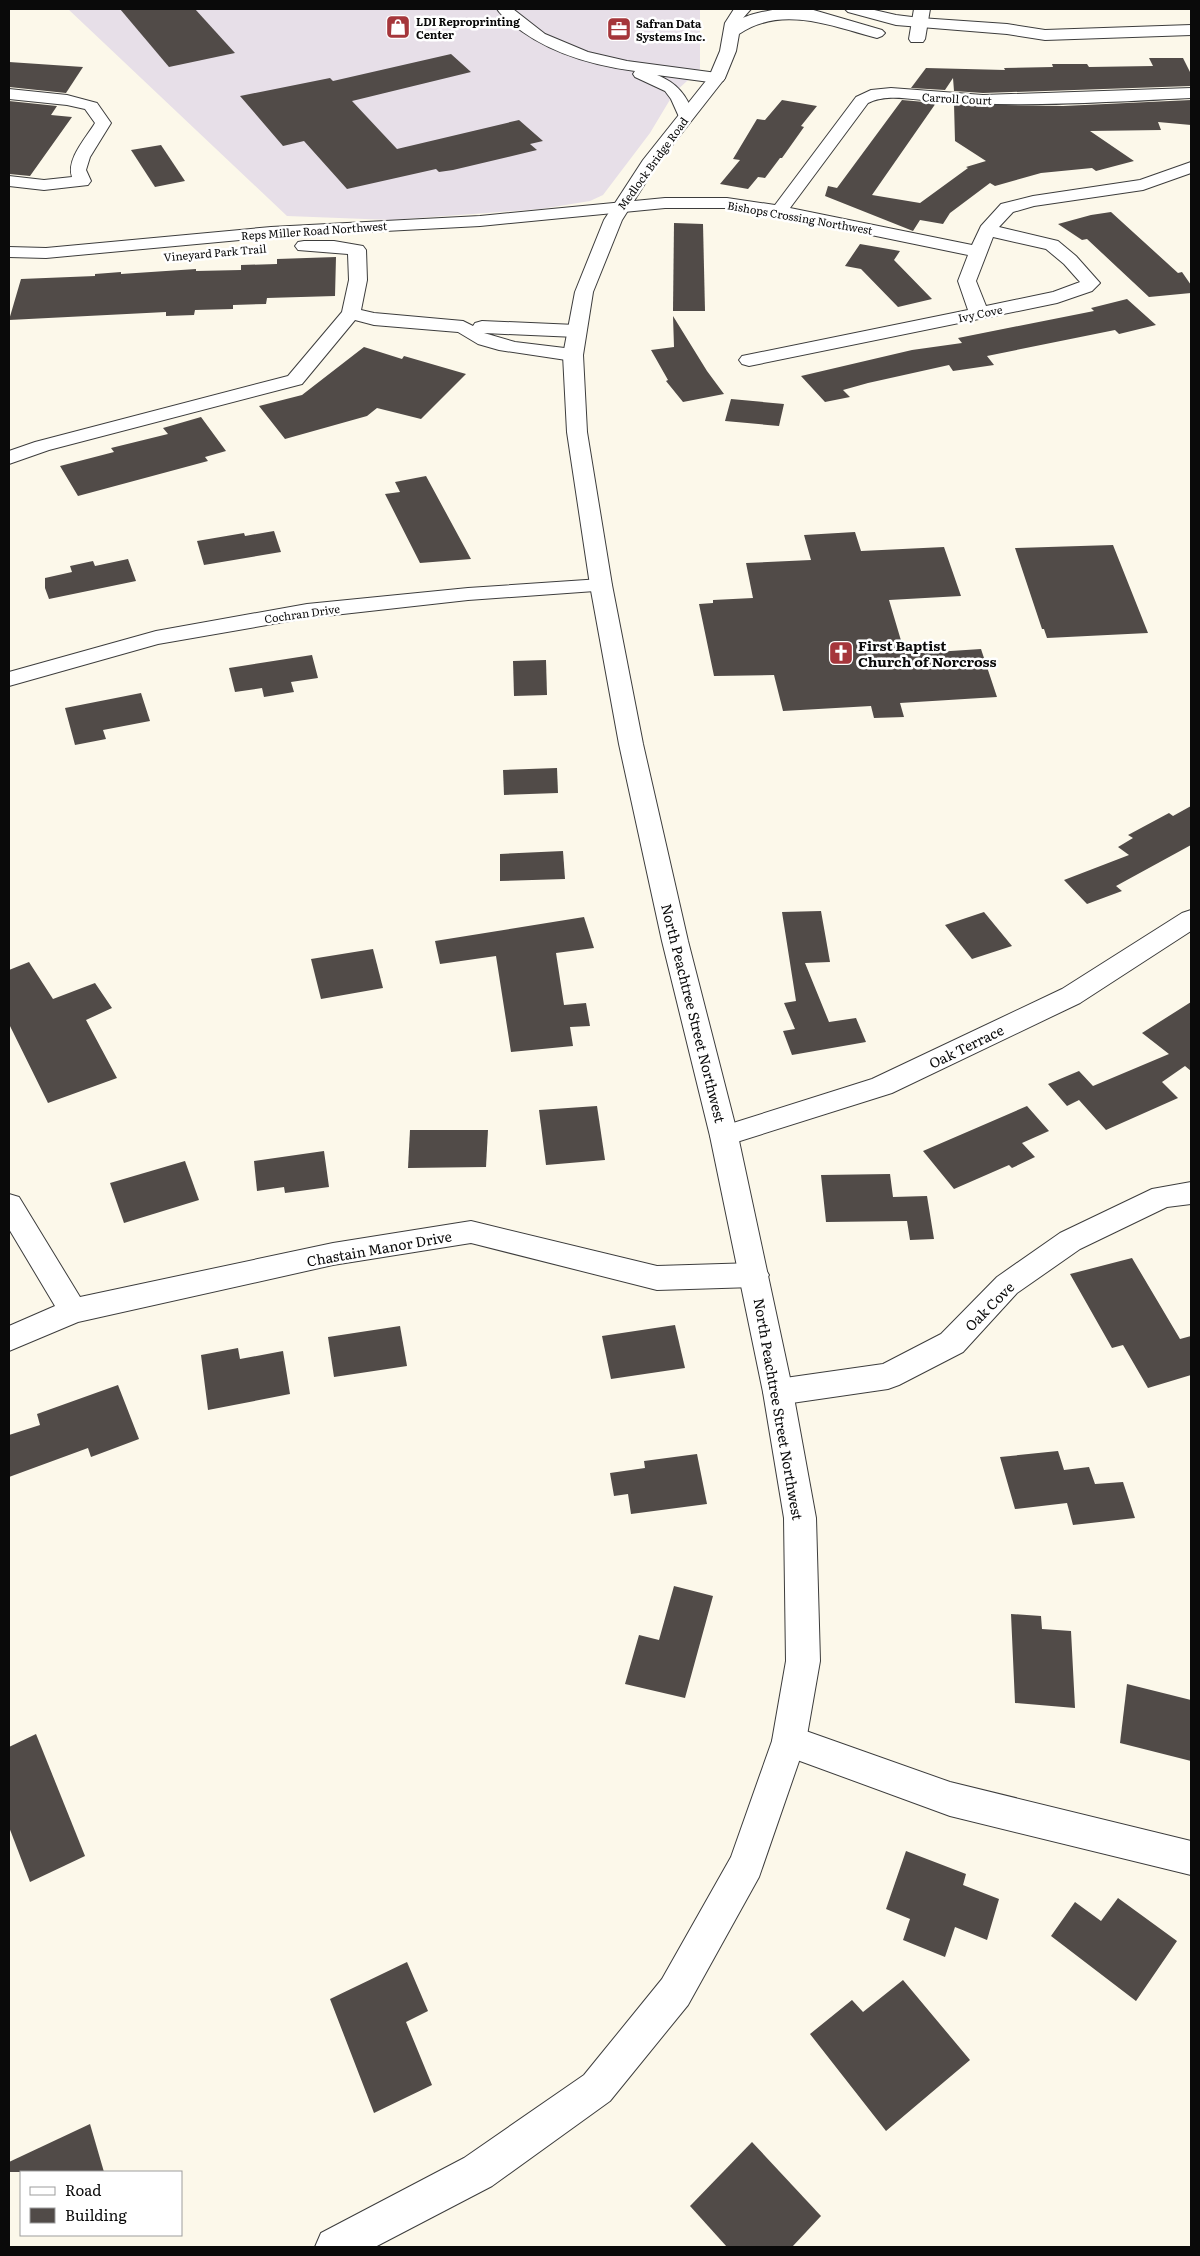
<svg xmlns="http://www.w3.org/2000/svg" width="1200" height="2256" viewBox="0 0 1200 2256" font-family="Literata,serif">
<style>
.industrial{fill:#e7dfe8}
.building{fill:#514b48}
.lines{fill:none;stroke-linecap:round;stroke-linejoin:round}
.minor-casing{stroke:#3d3d3d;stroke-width:2}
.tertiary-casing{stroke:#3d3d3d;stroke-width:2}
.minor{fill:#fff;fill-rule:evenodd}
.tertiary{fill:#fff;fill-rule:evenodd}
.labels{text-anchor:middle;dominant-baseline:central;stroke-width:5;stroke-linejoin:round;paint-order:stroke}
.far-poi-label{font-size:11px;font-weight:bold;fill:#0a0a0a;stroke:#fff;text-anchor:start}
.far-street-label{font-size:11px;fill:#0a0a0a;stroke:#fff}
.poi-label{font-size:14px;font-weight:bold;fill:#0a0a0a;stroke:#fff;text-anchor:start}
.street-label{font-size:14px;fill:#0a0a0a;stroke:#fff}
</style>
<rect width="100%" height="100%" fill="#fcf8ea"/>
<!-- industrial -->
<polygon class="industrial" points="68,9 700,9 700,69 674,93 650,133 603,195 590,201 541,209 391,220 287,216"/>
<!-- building -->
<g class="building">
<polygon points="120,9 195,9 235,53 169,67"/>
<polygon points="451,54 471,72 352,101 397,149 519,120 543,141 530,144 537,150 453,170 439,172 436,169 347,189 304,141 283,146 240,96 330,78 333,81"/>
<polygon points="1149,58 1183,58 1191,74 1191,86 983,93 954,91 953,78 945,90 911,88 926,68 1005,70 1004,68 1053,67 1052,64 1087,64 1089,67 1153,66"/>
<polygon points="9,62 83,67 66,93 9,87"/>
<polygon points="782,100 817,106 801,126 804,127 782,158 780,158 765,178 758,177 748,189 720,184 740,160 733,159 757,119 765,120"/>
<polygon points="902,100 936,103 872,195 920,203 968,168 966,167 986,161 955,141 954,104 1063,106 1191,100 1191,125 1158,122 1161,130 1090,131 1134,161 1096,171 1092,168 1041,173 995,186 990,183 950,213 943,224 920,220 913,231 825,196 828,186 837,188"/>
<polygon points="9,101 57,106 51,115 72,117 30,176 9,174"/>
<polygon points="161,145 185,181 155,187 131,150"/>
<polygon points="1111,212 1178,273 1182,272 1191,285 1191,293 1149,297 1087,239 1082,240 1058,224 1091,215"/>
<polygon points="674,223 703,224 705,311 673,311"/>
<polygon points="860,244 900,251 894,260 932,299 898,307 861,269 845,266"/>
<polygon points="336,257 335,296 267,298 266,304 233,305 233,309 195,310 194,315 166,316 166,312 9,320 21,279 95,276 95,274 121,272 121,274 196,269 196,271 241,270 241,265 277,264 277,259"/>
<polygon points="1127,299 1156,325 1119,334 1115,330 987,356 994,365 953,371 949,365 868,383 843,390 850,397 825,402 801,376 912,350 962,343 958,338 1094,311 1091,308"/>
<polygon points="673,316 707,371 724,394 683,402 666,381 668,380 651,350 674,347"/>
<polygon points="364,347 402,359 404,356 466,374 421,419 377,408 367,416 285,439 259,406 302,395"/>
<polygon points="731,399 784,404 779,426 725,421"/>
<polygon points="201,417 226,451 205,457 208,461 78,496 60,466 114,452 111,448 168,434 163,428"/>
<polygon points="426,476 471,559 420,563 385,494 400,492 395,482"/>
<polygon points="274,531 281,552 204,565 197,541 244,533 245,536"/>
<polygon points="855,532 861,551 944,547 961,596 889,600 905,654 981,649 997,697 900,703 904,717 874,718 871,706 783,711 774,675 714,676 699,604 713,603 713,600 753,598 746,563 811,560 804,535"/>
<polygon points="1113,545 1148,633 1047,638 1044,629 1042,629 1015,548"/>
<polygon points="128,559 136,581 49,599 45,588 45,578 72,572 70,566 93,561 95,566"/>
<polygon points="312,655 318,678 291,682 294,692 264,697 262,688 235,692 229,668"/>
<polygon points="546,660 547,695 514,696 513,661"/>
<polygon points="141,693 150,721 103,730 106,739 75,745 65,708"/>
<polygon points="557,768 558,793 504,795 503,770"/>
<polygon points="1191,806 1191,845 1116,886 1122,891 1087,904 1064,880 1129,855 1118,847 1133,838 1128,835 1169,813 1173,816"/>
<polygon points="563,851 565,879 500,881 500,854"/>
<polygon points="821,911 830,962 805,963 829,1022 856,1018 866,1042 792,1055 783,1031 795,1029 784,1003 796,1001 782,912"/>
<polygon points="984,912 1012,946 972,959 945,925"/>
<polygon points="584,917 594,948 556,953 564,1005 586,1003 590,1026 570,1027 573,1046 511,1052 496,956 440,964 435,941"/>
<polygon points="373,949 383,988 321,999 311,959"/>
<polygon points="29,962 53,999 95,983 112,1008 86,1020 117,1078 48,1103 9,1024 9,970"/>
<polygon points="1191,1002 1191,1071 1185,1066 1162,1082 1178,1098 1106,1130 1079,1100 1067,1106 1048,1084 1079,1071 1093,1086 1169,1054 1142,1033"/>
<polygon points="597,1106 605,1160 546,1165 539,1110"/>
<polygon points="1027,1106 1049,1131 1022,1143 1035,1157 1012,1168 1009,1165 954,1189 923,1151"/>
<polygon points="410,1130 488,1130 486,1167 408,1168"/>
<polygon points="324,1151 329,1187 285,1193 284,1187 257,1191 254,1161"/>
<polygon points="185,1161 199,1200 124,1223 110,1183"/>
<polygon points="890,1174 893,1197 927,1196 934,1239 910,1240 907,1221 826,1222 821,1175"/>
<polygon points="1132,1258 1180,1339 1191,1336 1191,1375 1148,1388 1123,1345 1112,1348 1070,1274"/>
<polygon points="675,1325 685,1368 611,1379 602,1336"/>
<polygon points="400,1326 407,1366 334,1377 328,1337"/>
<polygon points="238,1348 240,1359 283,1351 290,1394 208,1410 201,1355"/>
<polygon points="118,1385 139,1439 91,1457 88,1448 9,1477 9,1435 40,1425 37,1414"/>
<polygon points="1058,1451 1064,1470 1089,1467 1095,1484 1123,1482 1135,1518 1073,1525 1067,1503 1015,1509 1000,1457"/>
<polygon points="697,1454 707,1504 631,1514 628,1494 614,1496 610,1473 645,1468 644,1461"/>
<polygon points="674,1586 713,1596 685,1698 625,1684 639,1635 659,1640"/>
<polygon points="1011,1614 1041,1616 1042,1629 1071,1631 1075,1708 1015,1703"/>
<polygon points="1127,1684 1191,1700 1191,1761 1120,1743"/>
<polygon points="36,1734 85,1856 30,1882 9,1827 9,1747"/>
<polygon points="906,1851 966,1874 963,1885 999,1899 987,1940 955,1927 945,1957 903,1940 910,1919 886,1909"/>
<polygon points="1118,1898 1177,1941 1136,2001 1051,1936 1075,1902 1101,1921"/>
<polygon points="407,1962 428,2011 406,2022 432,2085 374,2113 330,1999"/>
<polygon points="903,1980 970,2060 886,2131 810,2034 852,2000 863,2012"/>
<polygon points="90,2124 104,2172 9,2172 9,2162"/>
<polygon points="752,2142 821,2216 792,2247 727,2247 690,2206"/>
</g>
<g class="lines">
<defs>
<g id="minor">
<path d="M497 9H513L545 34 588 52 627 61 717 73 723 75 725 78 723 81 717 83 657 75C677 83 687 95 694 116L692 119H680L671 99 665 91 635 77 633 74 635 71C590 65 545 52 510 22 505 18 500 14 497 9Z"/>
<polygon points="914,9 930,9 925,39 923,42 911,42 909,39"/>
<path d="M891 88 983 95 1191 88V98C1106 102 1020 108 935 101 914 100 887 93 868 103L790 208 972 245 981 226 1001 204 1033 196 1140 180 1191 162V173L1143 190 1034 206 1013 212 999 227 1058 241 1076 256 1100 283 1092 291 1057 303 749 366 742 364 739 360 742 356 968 310 958 281 968 255 779 216 727 208H665L480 226 271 237 46 258 9 257V247L46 248 271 227 480 216 665 198H727L775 205 856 97 871 90ZM993 237 1046 249 1064 264 1080 282 1053 292 986 306 976 281Z"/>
<path d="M9 89 67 95 97 103 111 123 90 157 86 170 91 181 88 185 44 190 9 186V176L44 180 72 177C66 159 86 138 95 123L85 109 67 105 9 99Z"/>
<polygon points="304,241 334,241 363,246 366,250 367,280 361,310 374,313 463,321 473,326 475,323 482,321 576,325 583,327 585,331 583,335 576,337 484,333 515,342 573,349 580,351 583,355 580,359 573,361 499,350 478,344 458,332 374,325 355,320 302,384 49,450 9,464 9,451 35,442 288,376 342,312 349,280 348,254 298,250 295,246 298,242"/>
<polygon points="601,579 609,580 612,585 609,590 468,600 307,618 158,644 9,686 9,672 156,631 307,604 468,588"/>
<polygon points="1191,910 1191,931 1080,1003 892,1093 724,1146 714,1143 710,1136 714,1129 872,1079 1062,989 1182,913"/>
<polygon points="1191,1182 1191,1204 1167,1207 1080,1249 1017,1293 963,1352 899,1385 888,1389 778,1405 767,1401 763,1392 767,1383 778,1379 883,1364 941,1334 997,1277 1060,1233 1152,1189"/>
<polygon points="9,1194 19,1197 80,1297 333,1243 471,1221 657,1266 754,1263 764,1267 769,1275 764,1283 754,1287 657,1290 471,1243 333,1265 78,1322 9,1351 9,1326 55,1306 9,1229"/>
<polygon points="789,1725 950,1782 1191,1841 1191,1875 950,1816 789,1757 777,1752 772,1741 777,1730"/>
</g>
<g id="tertiary">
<path d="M734 9H751L743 18C757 11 797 5 810 9 834 16 858 23 882 30L885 33 882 36 877 38C831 26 782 5 739 34L736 51 725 78 656 166 622 220 593 292 583 355 587 432 612 585 643 744 688 941 738 1136 793 1392 816 1518 820 1661 806 1741 759 1877 688 2005 610 2101 492 2186 375 2247H315L321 2233 464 2158 584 2075 662 1979 731 1857 772 1741 786 1661 784 1518 763 1392 710 1136 662 941 619 744 590 585 567 432 563 355 575 292 604 220 643 160 709 77 720 51 725 23Z"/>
<polygon points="845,9 870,9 896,15 920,18 1007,24 1045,30 1191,25 1191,35 1045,40 1007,34 896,25 848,12"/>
</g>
</defs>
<!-- minor casing -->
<use href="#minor" class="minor-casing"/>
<!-- tertiary casing -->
<use href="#tertiary" class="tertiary-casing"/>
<!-- minor -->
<use href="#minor" class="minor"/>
<!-- tertiary -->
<use href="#tertiary" class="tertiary"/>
</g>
<!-- icons -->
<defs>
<symbol id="shop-square" viewBox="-11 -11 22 22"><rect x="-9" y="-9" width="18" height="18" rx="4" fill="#a5363b" stroke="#fff"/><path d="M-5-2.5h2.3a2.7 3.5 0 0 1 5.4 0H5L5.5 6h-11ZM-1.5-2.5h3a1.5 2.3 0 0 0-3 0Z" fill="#fff"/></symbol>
<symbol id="office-square" viewBox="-11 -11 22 22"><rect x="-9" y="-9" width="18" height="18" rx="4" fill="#a5363b" stroke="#fff"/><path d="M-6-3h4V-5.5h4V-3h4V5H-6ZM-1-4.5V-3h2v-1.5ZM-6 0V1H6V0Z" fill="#fff"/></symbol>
<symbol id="church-square" viewBox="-11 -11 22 22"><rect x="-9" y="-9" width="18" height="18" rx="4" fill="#a5363b" stroke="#fff"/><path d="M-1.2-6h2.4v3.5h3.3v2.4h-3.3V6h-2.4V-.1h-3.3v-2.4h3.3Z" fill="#fff"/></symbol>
</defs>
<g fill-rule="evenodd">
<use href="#shop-square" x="384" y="13" width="28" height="28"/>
<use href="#office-square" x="605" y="15" width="28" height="28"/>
<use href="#church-square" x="827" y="639" width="28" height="28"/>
</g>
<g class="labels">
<!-- far-poi labels -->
<g class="far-poi-label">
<text x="416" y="21">LDI Reproprinting<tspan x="416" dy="13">Center</tspan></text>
<text x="636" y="23">Safran Data<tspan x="636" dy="13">Systems Inc.</tspan></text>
</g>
<!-- far-street labels -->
<g class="far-street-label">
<text transform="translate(957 98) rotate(3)">Carroll Court</text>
<text transform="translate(652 163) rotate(-54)">Medlock Bridge Road</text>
<text transform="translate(800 217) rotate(10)">Bishops Crossing Northwest</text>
<text transform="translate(314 230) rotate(-4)">Reps Miller Road Northwest</text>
<text transform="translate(215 252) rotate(-5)">Vineyard Park Trail</text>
<text transform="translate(980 313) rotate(-12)">Ivy Cove</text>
<text transform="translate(302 613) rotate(-8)">Cochran Drive</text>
</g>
<!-- poi labels -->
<g class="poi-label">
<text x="858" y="645">First Baptist<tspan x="858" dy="16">Church of Norcross</tspan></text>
</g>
<!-- street labels -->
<g class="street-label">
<text transform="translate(694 1013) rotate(76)">North Peachtree Street Northwest</text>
<text transform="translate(966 1046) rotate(-26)">Oak Terrace</text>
<text transform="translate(379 1248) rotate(-10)">Chastain Manor Drive</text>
<text transform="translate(989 1306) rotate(-45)">Oak Cove</text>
<text transform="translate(779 1409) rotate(80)">North Peachtree Street Northwest</text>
</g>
</g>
<!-- border -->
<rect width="1200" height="2256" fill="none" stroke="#0a0a0a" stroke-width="20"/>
<!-- legend -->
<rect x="20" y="2171" width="162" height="65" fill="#ffffff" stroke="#9d9d9d"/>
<rect x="30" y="2187" width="25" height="8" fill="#ffffff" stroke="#9d9d9d"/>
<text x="65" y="2196" font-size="15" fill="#0a0a0a">Road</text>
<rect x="30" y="2208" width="25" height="15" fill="#514b48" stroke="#9d9d9d"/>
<text x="65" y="2221" font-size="15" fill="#0a0a0a">Building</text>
</svg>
